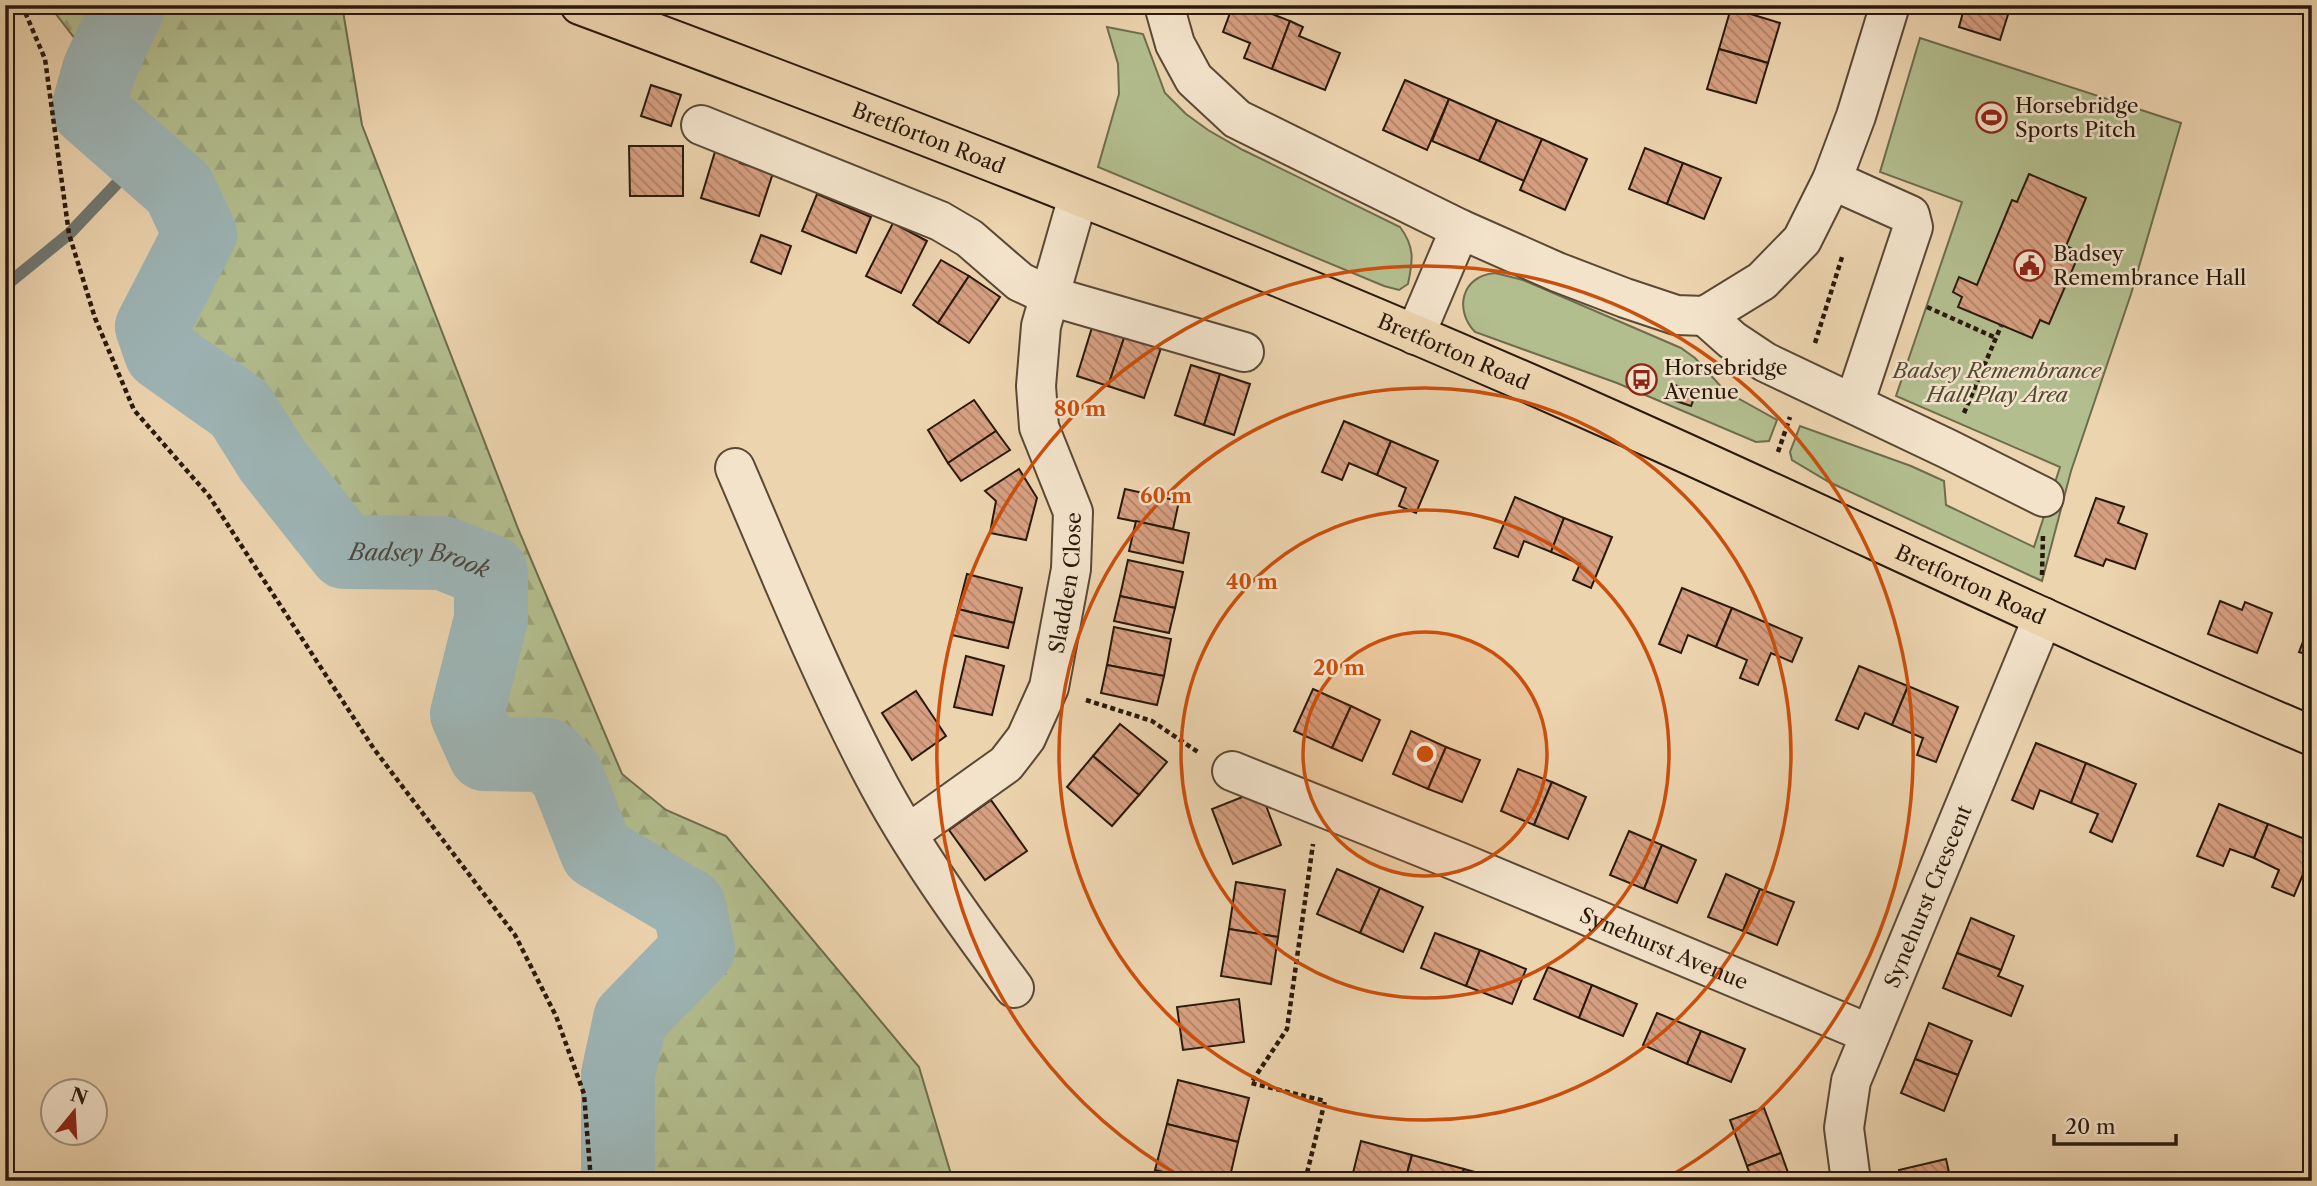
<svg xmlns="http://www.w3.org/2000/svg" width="2317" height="1186" viewBox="0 0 2317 1186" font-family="'Libre Caslon Text',serif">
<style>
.green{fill:#b3be8f;stroke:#6e6c4e;stroke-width:2}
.forest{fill:url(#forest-firs);stroke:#6e6c4e;stroke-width:2}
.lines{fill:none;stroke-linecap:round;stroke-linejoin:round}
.stream{stroke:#6f7772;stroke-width:12}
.river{stroke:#9db5b6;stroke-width:74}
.building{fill:url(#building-back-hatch);stroke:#29190c;stroke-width:2}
.minor-casing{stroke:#5a4835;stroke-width:42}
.major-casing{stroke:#29190c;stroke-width:42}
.path{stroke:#29190c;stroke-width:4.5;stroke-dasharray:5 3.5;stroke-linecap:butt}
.minor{stroke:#f3e3cb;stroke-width:38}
.major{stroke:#ecd4af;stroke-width:38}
.ring{fill:none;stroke:#cb4f0c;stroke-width:3.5}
.labels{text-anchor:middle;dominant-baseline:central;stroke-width:5;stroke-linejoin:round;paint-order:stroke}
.poi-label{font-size:21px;fill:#29190c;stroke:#f3e3cb;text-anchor:start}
.street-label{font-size:21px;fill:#29190c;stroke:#f3e3cb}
.park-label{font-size:21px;font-style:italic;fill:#524b33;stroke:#f3e3cb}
.water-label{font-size:23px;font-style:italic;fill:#4c483f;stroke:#f3e3cb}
.centre{fill:#cb4f0c;stroke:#f3e3cb;stroke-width:3.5}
.ring-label{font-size:21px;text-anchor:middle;font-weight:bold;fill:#cb4f0c;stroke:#f3e3cb;stroke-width:5;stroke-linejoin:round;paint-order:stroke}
</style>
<defs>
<pattern id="forest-firs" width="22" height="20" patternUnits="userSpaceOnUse" patternTransform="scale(1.75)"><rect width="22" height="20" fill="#b3be8f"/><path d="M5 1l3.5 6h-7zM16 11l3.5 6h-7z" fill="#9aa37a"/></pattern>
<pattern id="building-back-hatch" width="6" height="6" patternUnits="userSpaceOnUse" patternTransform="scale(1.75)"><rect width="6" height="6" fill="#d79f81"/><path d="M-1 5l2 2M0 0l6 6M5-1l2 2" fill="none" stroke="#ae8168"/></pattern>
</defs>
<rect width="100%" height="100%" fill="#ecd4af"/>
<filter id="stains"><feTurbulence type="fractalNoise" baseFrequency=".00286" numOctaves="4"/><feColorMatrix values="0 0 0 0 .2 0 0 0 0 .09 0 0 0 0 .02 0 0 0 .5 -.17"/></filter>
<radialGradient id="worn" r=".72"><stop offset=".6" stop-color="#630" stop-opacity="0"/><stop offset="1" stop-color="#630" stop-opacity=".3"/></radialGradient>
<!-- green -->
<g class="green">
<path d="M1107 27 1143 34 1165 93 1186 114 1208 130 1243 150 1400 227C1415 247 1413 260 1408 284L1399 290 1384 286 1098 167 1119 94 1118 64Z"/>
<polygon points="1920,38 2181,123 2131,294 2071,471 2042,581 1829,482 1792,460 1790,452 1800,426 1911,466 1944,481 1946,505 2034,547 2060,467 1896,396 1962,202 1880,172"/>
<path d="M1495 273 1523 280 1681 348 1695 358 1725 391 1777 420 1769 441 1756 442 1617 383 1475 332C1454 310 1461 276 1495 273Z"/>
</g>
<!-- forest -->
<polygon class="forest" points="49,5 342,5 362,125 519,531 622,774 666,810 726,836 919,1067 953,1181 618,1181 618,1075 630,1019 698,949 689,906 597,852 566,774 547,755 485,754 467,714 491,619 490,572 443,553 345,552 272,460 240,409 161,353 152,327 200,234 179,189 88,109 99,70"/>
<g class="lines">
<!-- stream -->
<polyline class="stream" points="5,286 69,234 142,157"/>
<!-- river -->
<path class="river" id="s1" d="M129 5 99 70 88 109 179 189 200 234 152 327 161 353 240 409 272 460 345 552 443 553 491 572V619L467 714 485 754 547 755 566 774 597 852 689 906 698 949 630 1019 618 1075V1181"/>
</g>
<!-- building -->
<g class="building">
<polygon points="1233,5 1249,5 1290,21 1272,69 1244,58 1250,43 1223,32"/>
<polygon points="1965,5 2011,5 2000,40 1959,27"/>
<polygon points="1731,8 1780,23 1768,63 1719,49"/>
<polygon points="1290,21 1303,27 1299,36 1340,53 1325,90 1272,69"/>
<polygon points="1719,49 1768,63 1756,103 1707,89"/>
<polygon points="1405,80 1449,99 1427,150 1383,130"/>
<polygon points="651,85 681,95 671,126 641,116"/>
<polygon points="1449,99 1497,120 1479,161 1432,141"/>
<polygon points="1497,120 1542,139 1524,181 1479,161"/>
<polygon points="1542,139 1587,159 1565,210 1520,190"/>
<polygon points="717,145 743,153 740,163 773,173 759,216 701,198"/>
<polygon points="629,146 683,146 683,196 630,196"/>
<polygon points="1645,148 1683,163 1667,204 1629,189"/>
<polygon points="1683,163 1721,178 1704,219 1667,204"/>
<polygon points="2029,174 2086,198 2066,246 2080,252 2049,324 2040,320 2032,338 1958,307 1962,297 1953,292 1959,277 1977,285 2012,200 2017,202"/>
<polygon points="817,194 871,217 856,253 802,231"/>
<polygon points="893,223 927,241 901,293 866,276"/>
<polygon points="761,235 791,246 781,274 751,262"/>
<polygon points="941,260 969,276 938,323 913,305"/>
<polygon points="969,276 1000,297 969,343 938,323"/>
<polygon points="1094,321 1126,332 1108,386 1077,376"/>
<polygon points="1126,332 1162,345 1144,398 1108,386"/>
<polygon points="1191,365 1220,374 1204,425 1175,415"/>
<polygon points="1220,374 1250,384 1234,435 1204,425"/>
<polygon points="1672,384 1696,393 1691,406 1667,398"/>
<polygon points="974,400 996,431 948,463 928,430"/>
<polygon points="1344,421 1391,441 1377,475 1349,463 1342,480 1322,472"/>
<polygon points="996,431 1010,450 961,481 948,463"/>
<polygon points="1391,441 1438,461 1416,513 1399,506 1406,488 1377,475"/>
<polygon points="1019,469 1037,498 1026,540 990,533 996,501 985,491"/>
<polygon points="1125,489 1179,501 1173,529 1118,518"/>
<polygon points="1515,497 1564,518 1551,552 1524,541 1518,557 1494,548"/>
<polygon points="2096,498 2124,507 2118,523 2147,534 2135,569 2106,559 2103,566 2075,556"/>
<polygon points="1564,518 1612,537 1591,588 1573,580 1580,564 1551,552"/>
<polygon points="1136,521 1189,533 1183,563 1129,551"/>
<polygon points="1128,560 1183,572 1175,608 1120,596"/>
<polygon points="967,574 1022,588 1014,623 958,609"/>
<polygon points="1682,588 1732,608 1716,647 1688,635 1681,653 1659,644"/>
<polygon points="1120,596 1175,608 1169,633 1114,621"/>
<polygon points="2220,601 2242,610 2245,602 2272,613 2257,653 2208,634"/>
<polygon points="1732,608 1802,638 1792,662 1771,653 1758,685 1740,678 1747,660 1716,647"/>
<polygon points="958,609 1014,623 1008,648 952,635"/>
<polygon points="2311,621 2312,621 2312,656 2299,652"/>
<polygon points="1114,627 1171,639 1164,676 1107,665"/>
<polygon points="966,656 1004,666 992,715 954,707"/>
<polygon points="1107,665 1164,676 1157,705 1101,693"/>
<polygon points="1859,666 1908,686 1892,725 1865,713 1858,729 1836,720"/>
<polygon points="1908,686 1958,707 1936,762 1917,755 1923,738 1892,725"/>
<polygon points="1313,689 1351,706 1332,748 1294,731"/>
<polygon points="916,691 946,736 912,760 882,713"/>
<polygon points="1351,706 1380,720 1362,761 1332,748"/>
<polygon points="1120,724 1167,762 1139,795 1093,756"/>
<polygon points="1411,731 1446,747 1428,789 1393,774"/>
<polygon points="2036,743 2086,763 2071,803 2040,790 2033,809 2012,800"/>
<polygon points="1446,747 1480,760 1462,802 1428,789"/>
<polygon points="1093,756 1139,795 1112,826 1067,787"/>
<polygon points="2086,763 2136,784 2112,842 2090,832 2098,814 2071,803"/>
<polygon points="1518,769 1552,782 1534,825 1501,811"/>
<polygon points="1552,782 1586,797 1568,839 1534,825"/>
<polygon points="1260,790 1281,845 1233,864 1212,809"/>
<polygon points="991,800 1027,851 985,880 949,830"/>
<polygon points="2219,804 2268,824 2254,858 2230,849 2223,866 2197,856"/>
<polygon points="2268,824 2312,842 2312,853 2294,896 2272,887 2279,870 2254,858"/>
<polygon points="1629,831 1662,845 1644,889 1610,875"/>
<polygon points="1662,845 1696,860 1677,903 1644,889"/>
<polygon points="1337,869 1380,888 1360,933 1317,914"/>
<polygon points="1726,874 1760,889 1743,931 1708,917"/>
<polygon points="1236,882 1285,890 1278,937 1229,929"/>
<polygon points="1380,888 1423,907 1403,952 1360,933"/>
<polygon points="1760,889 1794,902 1777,945 1743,931"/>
<polygon points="1971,918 2014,936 2001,970 1957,953"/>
<polygon points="1229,929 1278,937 1271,984 1221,976"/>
<polygon points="1435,933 1480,950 1466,986 1421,968"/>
<polygon points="1480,950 1526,969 1512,1004 1466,986"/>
<polygon points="1957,953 2001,970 1998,976 2023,986 2011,1016 1943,988"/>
<polygon points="1548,967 1592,985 1579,1018 1534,999"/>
<polygon points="1592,985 1637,1004 1623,1036 1579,1018"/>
<polygon points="1239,999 1244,1042 1183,1050 1177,1007"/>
<polygon points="1657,1013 1701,1031 1687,1064 1643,1045"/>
<polygon points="1929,1023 1972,1041 1958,1075 1915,1059"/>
<polygon points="1701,1031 1745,1049 1731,1082 1687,1064"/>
<polygon points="1915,1059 1958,1075 1944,1111 1901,1093"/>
<polygon points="1178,1080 1249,1098 1238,1142 1167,1124"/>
<polygon points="1764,1108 1781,1153 1747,1166 1730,1120"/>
<polygon points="1167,1124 1238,1142 1229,1181 1200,1181 1155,1170"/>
<polygon points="1361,1141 1412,1155 1405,1181 1351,1181"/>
<polygon points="1781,1153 1791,1181 1752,1181 1747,1166"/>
<polygon points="1412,1155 1464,1169 1460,1181 1405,1181"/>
<polygon points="1946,1159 1951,1181 1901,1181 1899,1170"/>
<polygon points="1464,1169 1508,1181 1460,1181"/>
</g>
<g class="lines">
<defs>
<g id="minor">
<polyline points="1164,5 1175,44 1194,79 1237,119 1460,229 1415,335"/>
<polyline points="701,125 940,221 969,238 1020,282 1050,296 1244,352"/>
<polyline points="1832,180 1910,215 1913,227 1854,404"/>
<polyline points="1460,229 1557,272 1625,298 1676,315 1705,316 1762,281 1802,240 1832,180 1856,116 1890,5"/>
<polyline points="1705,316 1732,340 1765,362 1948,449 2044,497"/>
<path d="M735 468C779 570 821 675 873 774 911 847 964 921 1014 988"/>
<path id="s2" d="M1232 771 1459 862 1870 1034"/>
<path id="s3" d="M908 834 1006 764 1026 738 1049 687 1071 569 1073 512 1039 427 1036 386 1041 326 1078 197"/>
<path id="s4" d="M1851 1181 1844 1128 1851 1081 2043 617"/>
</g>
<g id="major">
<path id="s5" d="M580 5C932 136 1281 272 1623 425 1853 528 2080 638 2312 736"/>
</g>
</defs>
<!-- minor casing -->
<use href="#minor" class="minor-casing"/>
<!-- major casing -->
<use href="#major" class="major-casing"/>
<!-- path -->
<g class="path">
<polyline points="22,5 45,59 69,234 95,318 134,410 209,496 374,749 515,935 556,1016 584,1094 591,1181"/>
<polyline points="1927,307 1996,338"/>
<polyline points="1815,343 1843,254"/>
<polyline points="1964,413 2001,326"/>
<polyline points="1778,452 1790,417"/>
<polyline points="2042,575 2043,534"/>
<polyline points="1086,700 1152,721 1198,752"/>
<polyline points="1305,1181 1325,1101 1251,1083 1287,1029 1313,844"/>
</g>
<!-- minor -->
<use href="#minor" class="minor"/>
<!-- major -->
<use href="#major" class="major"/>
</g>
<!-- distance rings -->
<circle cx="1425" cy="754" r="122" fill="#cb4f0c" fill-opacity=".12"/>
<g class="ring">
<circle cx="1425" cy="754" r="122"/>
<circle cx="1425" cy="754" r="244"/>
<circle cx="1425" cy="754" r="366"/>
<path d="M1185 1179A488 488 0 1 1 1665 1179"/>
</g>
<!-- icons -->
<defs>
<symbol id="stadium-ring" viewBox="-11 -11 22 22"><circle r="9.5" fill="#f3e3cb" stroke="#8f2418" stroke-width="1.5"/><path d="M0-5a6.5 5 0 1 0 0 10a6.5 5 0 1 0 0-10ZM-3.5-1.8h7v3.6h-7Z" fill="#8f2418"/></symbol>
<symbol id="civic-ring" viewBox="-11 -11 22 22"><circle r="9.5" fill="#f3e3cb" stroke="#8f2418" stroke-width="1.5"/><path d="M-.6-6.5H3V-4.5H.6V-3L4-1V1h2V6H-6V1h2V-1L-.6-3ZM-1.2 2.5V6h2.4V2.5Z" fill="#8f2418"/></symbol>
<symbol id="bus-ring" viewBox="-11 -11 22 22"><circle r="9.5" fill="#f3e3cb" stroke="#8f2418" stroke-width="1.5"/><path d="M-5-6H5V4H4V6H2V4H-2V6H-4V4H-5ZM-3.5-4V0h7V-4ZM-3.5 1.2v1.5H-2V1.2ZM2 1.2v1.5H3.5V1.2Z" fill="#8f2418"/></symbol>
</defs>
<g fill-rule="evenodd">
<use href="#stadium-ring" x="1974" y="100" width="35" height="35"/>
<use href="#civic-ring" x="2012" y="248" width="35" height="35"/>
<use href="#bus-ring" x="1624" y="362" width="35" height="35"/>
</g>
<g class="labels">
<!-- poi labels -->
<g class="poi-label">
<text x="2015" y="105">Horsebridge<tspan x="2015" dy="24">Sports Pitch</tspan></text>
<text x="2053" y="253">Badsey<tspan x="2053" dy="24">Remembrance Hall</tspan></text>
<text x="1664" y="367">Horsebridge<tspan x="1664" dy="24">Avenue</tspan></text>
</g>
<!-- street labels -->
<g class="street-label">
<text stroke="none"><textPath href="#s5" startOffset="373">Bretforton Road</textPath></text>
<text stroke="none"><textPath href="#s5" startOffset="940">Bretforton Road</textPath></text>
<text stroke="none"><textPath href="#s3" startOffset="315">Sladden Close</textPath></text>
<text stroke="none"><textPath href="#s5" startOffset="1507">Bretforton Road</textPath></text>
<text stroke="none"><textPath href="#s4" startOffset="301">Synehurst Crescent</textPath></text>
<text stroke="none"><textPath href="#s2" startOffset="467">Synehurst Avenue</textPath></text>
</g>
<!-- park labels -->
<g class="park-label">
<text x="1997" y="370">Badsey Remembrance<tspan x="1997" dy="24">Hall Play Area</tspan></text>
</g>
<!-- water labels -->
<g class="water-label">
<text stroke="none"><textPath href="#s1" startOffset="765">Badsey Brook</textPath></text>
</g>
</g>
<circle cx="1425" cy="754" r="10" class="centre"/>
<g class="ring-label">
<text x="1080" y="416">80 m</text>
<text x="1166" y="503">60 m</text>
<text x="1252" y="589">40 m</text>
<text x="1339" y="675">20 m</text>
</g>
<!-- margin -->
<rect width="2317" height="1186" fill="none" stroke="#ecd4af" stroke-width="28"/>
<rect x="7" y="7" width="2303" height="1172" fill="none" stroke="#29190c" stroke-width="3.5"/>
<rect x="14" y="14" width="2289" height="1158" fill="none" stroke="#29190c" stroke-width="2"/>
<!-- north arrow -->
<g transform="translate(74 1112) rotate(18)"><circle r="33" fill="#f3e3cb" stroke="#a2927f" stroke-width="2"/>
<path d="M0-5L12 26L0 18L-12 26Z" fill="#8f2418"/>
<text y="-10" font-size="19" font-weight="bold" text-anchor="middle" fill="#29190c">N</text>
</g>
<!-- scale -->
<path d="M2054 1134v10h122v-10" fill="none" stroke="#29190c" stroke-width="3.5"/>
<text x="2065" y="1134" font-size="21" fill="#29190c" stroke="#f3e3cb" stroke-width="5" paint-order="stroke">20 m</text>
<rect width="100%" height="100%" filter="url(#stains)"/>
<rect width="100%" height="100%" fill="url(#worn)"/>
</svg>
